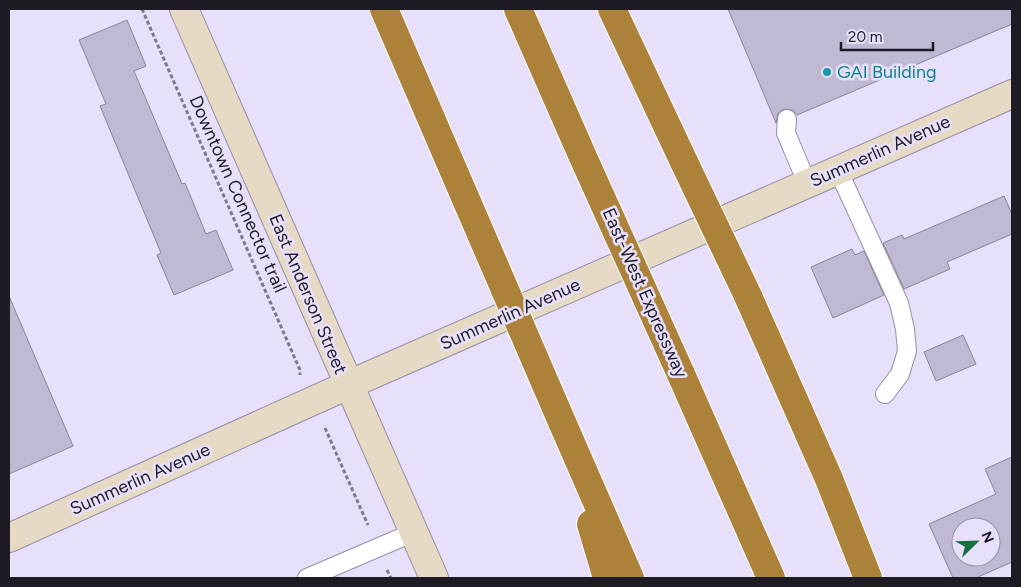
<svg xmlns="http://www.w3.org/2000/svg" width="1021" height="587" viewBox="0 0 1021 587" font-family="Figtree,sans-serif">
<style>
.building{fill:#c1b9d4;stroke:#8c849e;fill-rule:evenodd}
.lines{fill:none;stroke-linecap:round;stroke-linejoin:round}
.lane-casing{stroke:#958ea7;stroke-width:20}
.secondary-casing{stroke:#958ea7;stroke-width:30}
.highway-casing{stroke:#fff;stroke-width:30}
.path{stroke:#7e788a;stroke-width:3;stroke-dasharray:4 2.5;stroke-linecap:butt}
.lane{stroke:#fff;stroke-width:18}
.secondary{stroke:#e6dac4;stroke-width:28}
.highway{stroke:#ac823a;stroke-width:28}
.highway-bridge-casing{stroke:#fff;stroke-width:30;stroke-linecap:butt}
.highway-bridge{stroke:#ac823a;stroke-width:28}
.culture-dot{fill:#0f9aa8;stroke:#e8e0fb;stroke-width:2}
.labels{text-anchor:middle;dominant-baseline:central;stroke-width:5;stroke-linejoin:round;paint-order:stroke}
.culture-label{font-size:18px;fill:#0d838f;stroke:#e8e0fb;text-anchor:start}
.street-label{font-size:18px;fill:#1e1b25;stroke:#e8e0fb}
</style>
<rect width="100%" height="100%" fill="#e8e0fb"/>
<!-- building -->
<g class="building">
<polygon points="728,9 1012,9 1012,24 797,115 793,110 783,109 778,113 776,123"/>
<polygon points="127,20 146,66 134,71 182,184 185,183 206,234 216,230 233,270 174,295 157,255 161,253 100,106 106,104 79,40"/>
<polygon points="1004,196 1012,214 1012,234 947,262 950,269 904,289 883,243 902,235 904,239"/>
<polygon points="852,249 855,255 864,251 884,295 833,318 811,267"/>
<polygon points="9,296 73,446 9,474"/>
<polygon points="963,335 976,364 936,381 924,352"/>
<path d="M1012 457V562L976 578H953L929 524 996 494 985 469ZM961 527H991V557H961Z"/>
</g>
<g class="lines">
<defs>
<g id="lane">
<polyline points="787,119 786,133 807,183"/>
<polyline points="838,170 899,303 905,329 907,351 900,374 885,394"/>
<polyline points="307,578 412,533"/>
</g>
<g id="secondary">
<polyline points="184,9 434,578"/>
<polyline points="9,538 348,385 1012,94"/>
</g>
<g id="highway">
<polyline points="384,9 468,204"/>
<polyline points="518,9 583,157"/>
<polyline points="612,9 685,164"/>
<polyline points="748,296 829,479 868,578"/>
<polyline points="680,372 771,578"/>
<polyline points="562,422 630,578"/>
<polyline points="591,524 607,578"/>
</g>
</defs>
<!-- lane casing -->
<use href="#lane" class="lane-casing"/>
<!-- secondary casing -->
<use href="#secondary" class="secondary-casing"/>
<!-- highway casing -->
<use href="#highway" class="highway-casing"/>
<!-- path -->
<g class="path">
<polyline points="142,9 300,370 300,375"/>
<polyline points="325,428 368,525"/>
<polyline points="387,570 391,578"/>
</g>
<!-- lane -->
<use href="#lane" class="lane"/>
<!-- secondary -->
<use href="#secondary" class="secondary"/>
<!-- highway -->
<use href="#highway" class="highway"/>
<defs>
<g id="highway-bridge">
<polyline points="583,157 680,372"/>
<polyline points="685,164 748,296"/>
<polyline points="468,204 562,422"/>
</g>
</defs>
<!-- highway-bridge casing -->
<use href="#highway-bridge" class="highway-bridge-casing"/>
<!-- highway-bridge -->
<use href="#highway-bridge" class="highway-bridge"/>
</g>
<!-- markers -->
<circle class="culture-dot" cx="827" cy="72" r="5"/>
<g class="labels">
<!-- culture labels -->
<g class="culture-label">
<text x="837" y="72">GAI Building</text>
</g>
<!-- street labels -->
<g class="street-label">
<text transform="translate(880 151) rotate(-24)">Summerlin Avenue</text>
<text transform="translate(238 194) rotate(66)">Downtown Connector trail</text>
<text transform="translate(645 293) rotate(66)">East-West Expressway</text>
<text transform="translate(308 294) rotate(67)">East Anderson Street</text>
<text transform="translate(510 314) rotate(-24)">Summerlin Avenue</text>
<text transform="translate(140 479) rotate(-24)">Summerlin Avenue</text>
</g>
</g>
<!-- border -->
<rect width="1021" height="587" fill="none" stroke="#1e1b25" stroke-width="20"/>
<!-- north arrow -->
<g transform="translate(976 542) rotate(67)"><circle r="24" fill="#e8e0fb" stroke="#9791a5"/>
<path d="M0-4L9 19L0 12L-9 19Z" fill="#166e41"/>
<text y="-8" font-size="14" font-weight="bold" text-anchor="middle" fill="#1e1b25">N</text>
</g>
<!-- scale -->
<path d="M841 42v8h92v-8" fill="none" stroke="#1e1b25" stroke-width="2.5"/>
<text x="848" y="42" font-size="15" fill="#1e1b25" stroke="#e8e0fb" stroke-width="4" paint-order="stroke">20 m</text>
</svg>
